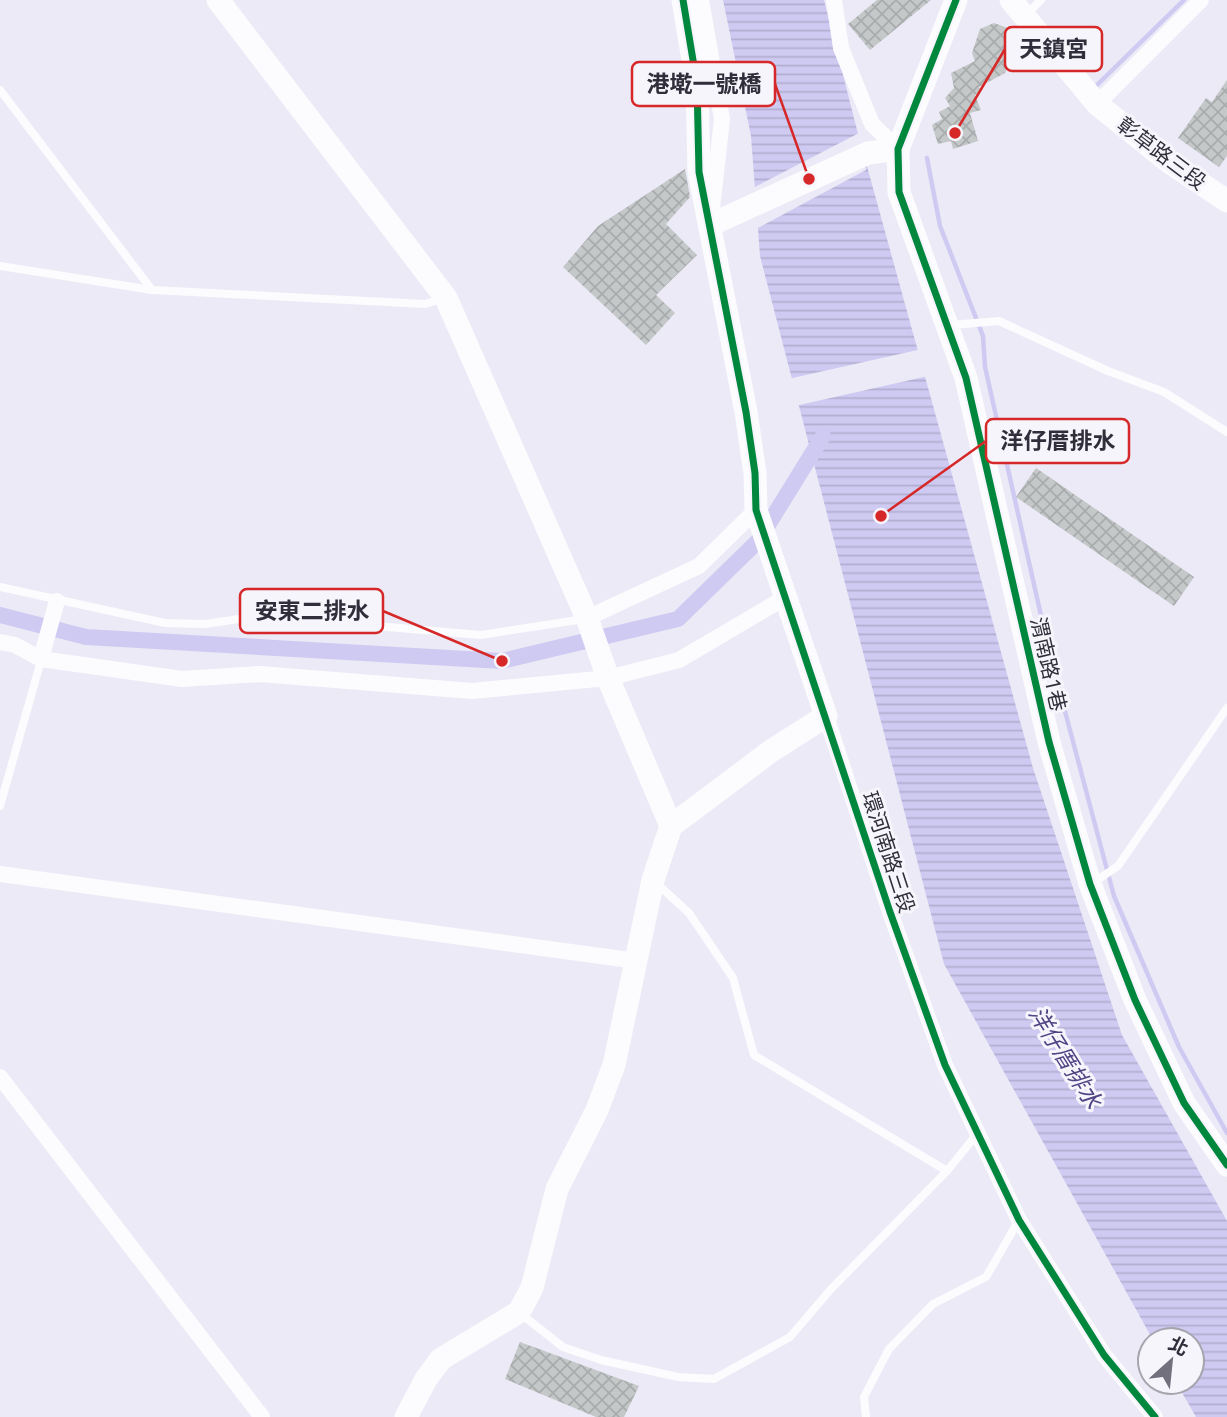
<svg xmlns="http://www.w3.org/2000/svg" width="1227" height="1417" viewBox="0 0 1227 1417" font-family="'Noto Sans','Noto Sans TC',sans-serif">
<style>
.water{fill:url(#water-rules)}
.pier{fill:#eceaf6}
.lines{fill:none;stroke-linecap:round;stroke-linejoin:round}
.stream{stroke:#cfcaf2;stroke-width:4.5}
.canal{stroke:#cfcaf2;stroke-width:16}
.building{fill:url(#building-cross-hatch)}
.lane{stroke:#fcfcfe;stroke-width:8}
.street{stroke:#fcfcfe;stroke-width:16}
.secondary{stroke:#fcfcfe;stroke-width:23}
.cycleway-casing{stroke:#f6f5fc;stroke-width:11}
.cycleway{stroke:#00873e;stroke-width:7}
.labels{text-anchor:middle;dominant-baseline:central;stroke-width:6;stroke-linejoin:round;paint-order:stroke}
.street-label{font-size:21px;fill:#2f2e3a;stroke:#f6f5fc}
.water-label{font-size:23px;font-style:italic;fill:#514484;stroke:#f6f5fc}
.leader{fill:none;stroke:#d62828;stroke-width:2.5}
.callout-dot{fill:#d62828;stroke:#f6f5fc;stroke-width:2.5}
.callout{fill:#f6f5fc;stroke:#d62828;stroke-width:2.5}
.callout-label{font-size:23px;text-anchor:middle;font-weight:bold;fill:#2f2e3a}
</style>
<defs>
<pattern id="water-rules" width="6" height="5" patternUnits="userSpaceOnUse" patternTransform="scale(1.75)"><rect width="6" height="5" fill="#cfcaf2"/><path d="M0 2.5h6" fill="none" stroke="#b2aed0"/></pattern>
<pattern id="building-cross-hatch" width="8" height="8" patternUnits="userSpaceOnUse" patternTransform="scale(1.75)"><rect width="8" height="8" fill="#c4c8c9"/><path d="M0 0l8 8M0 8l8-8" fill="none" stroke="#a9acad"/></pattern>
</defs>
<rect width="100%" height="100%" fill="#eceaf6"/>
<!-- water -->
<polygon class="water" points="723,0 824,0 857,130 1033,768 1122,1035 1227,1221 1227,1417 1196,1417 1176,1382 1192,1382 1192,1340 1153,1340 944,964 760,256 751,136"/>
<!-- pier -->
<g class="pier">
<polygon points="861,132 866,170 754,230 751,189"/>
<polygon points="922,349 928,376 795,406 788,379"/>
</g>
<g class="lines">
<!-- stream -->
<g class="stream">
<polyline points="1096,86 1184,0"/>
<polyline points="927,158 940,226 983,336 985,367 1049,651 1114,896 1179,1047 1227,1133"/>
</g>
<!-- canal -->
<polyline class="canal" points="0,615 86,637 502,661 678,619 758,541 823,436"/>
</g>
<!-- building -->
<g class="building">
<polygon points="877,0 931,0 870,50 848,24"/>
<polygon points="994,23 1013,30 1011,36 1017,38 1005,73 979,87 981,90 975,95 981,110 970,113 978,141 953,149 951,141 938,144 932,125 942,119 939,112 950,106 945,98 954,88 951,73 975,61 972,53 980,29"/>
<polygon points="1227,80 1227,156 1219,167 1178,138 1206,98 1212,102"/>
<polygon points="685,169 690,197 666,224 697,255 656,295 675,313 646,345 563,267 598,226"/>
<polygon points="1036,468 1194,577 1174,606 1016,497"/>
<polygon points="520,1342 639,1386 624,1417 596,1417 505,1379"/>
</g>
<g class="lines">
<!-- lane -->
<g class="lane">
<polyline points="1026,15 1041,0"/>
<polyline points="0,90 152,290"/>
<polyline points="0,266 152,290 425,304 442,299"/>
<polyline points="951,325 999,321 1108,371 1164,392 1227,432"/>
<polyline points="0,587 165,623 205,624 259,616 481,635 584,619"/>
<polyline points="0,806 42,657"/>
<polyline points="655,882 689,913 733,978 754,1055 947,1171"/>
<polyline points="1093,883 1118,866 1227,708"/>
<polyline points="521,1314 563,1347 601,1360 678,1377 714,1379 790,1337 831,1289 947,1171 977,1134"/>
<polyline points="866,1417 864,1397 889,1349 933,1304 986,1277 1019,1220"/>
</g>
<!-- street -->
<g class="street">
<polyline points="701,0 722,119 712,209"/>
<polyline points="834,0 841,48 872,124 898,149"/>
<polyline points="1097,104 1201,0"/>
<polyline points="587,618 699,566 756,510"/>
<polyline points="0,642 15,645 41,659 182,679 260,674 472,691 608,678 679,660 786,597"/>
<polyline points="43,651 57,601"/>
<polyline points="826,716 890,912 945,1065 1019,1220 1104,1355 1155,1417"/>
<polyline points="0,874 637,961"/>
<polyline points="0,1077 262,1417"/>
</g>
<!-- secondary -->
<g class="secondary">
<polyline points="218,0 446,298 587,618 608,678 671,826"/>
<polyline points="956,0 898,149 899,192 966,378 1049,742 1090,884 1135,1000 1184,1103 1227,1165"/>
<polyline points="1011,0 1097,104 1169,162 1227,201"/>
<polyline points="710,225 868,153 898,149"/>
<polyline points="406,1417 426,1379 441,1359 519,1312 532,1288 557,1189 597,1110 614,1065 653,880 671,826 771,751 826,716 756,510 755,473 746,412 699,172 697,84 683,0"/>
</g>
<defs>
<g id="cycleway">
<polyline points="683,0 697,84 699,172 746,412 755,473 756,510 890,912 945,1065 1019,1220 1104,1355 1155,1417"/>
<polyline points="956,0 898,149 899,192 966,378 1049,742 1090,884 1135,1000 1184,1103 1227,1165"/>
</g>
</defs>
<!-- cycleway casing -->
<use href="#cycleway" class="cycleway-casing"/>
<!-- cycleway -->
<use href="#cycleway" class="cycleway"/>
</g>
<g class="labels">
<!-- street labels -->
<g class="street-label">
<text transform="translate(1162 153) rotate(37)">彰草路三段</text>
<text transform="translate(1049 664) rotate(77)">渭南路1巷</text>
<text transform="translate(889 852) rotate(72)">環河南路三段</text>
</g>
<!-- water labels -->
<g class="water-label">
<text transform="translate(1066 1057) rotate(58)">洋仔厝排水</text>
</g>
</g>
<!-- callouts -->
<path class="leader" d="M955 133L1005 49M809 179L775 84M881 516L986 441M502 661L383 611"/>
<g class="callout-dot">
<circle cx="955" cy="133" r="7"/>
<circle cx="809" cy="179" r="7"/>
<circle cx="881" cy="516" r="7"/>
<circle cx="502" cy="661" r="7"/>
</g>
<g class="callout">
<rect x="1005" y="27" width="97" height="44" rx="7"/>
<rect x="632" y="62" width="143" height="44" rx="7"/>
<rect x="986" y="419" width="143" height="44" rx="7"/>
<rect x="240" y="589" width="143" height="44" rx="7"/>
</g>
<g class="callout-label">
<text x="1054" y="57">天鎮宮</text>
<text x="704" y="92">港墘一號橋</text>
<text x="1058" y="449">洋仔厝排水</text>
<text x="312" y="619">安東二排水</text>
</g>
<!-- north arrow -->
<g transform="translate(1171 1361) rotate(27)"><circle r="33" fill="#f6f5fc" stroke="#a6a5ae" stroke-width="2"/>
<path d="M0-5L12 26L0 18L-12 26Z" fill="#71707c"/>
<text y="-10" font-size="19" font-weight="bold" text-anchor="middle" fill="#2f2e3a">北</text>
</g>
</svg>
